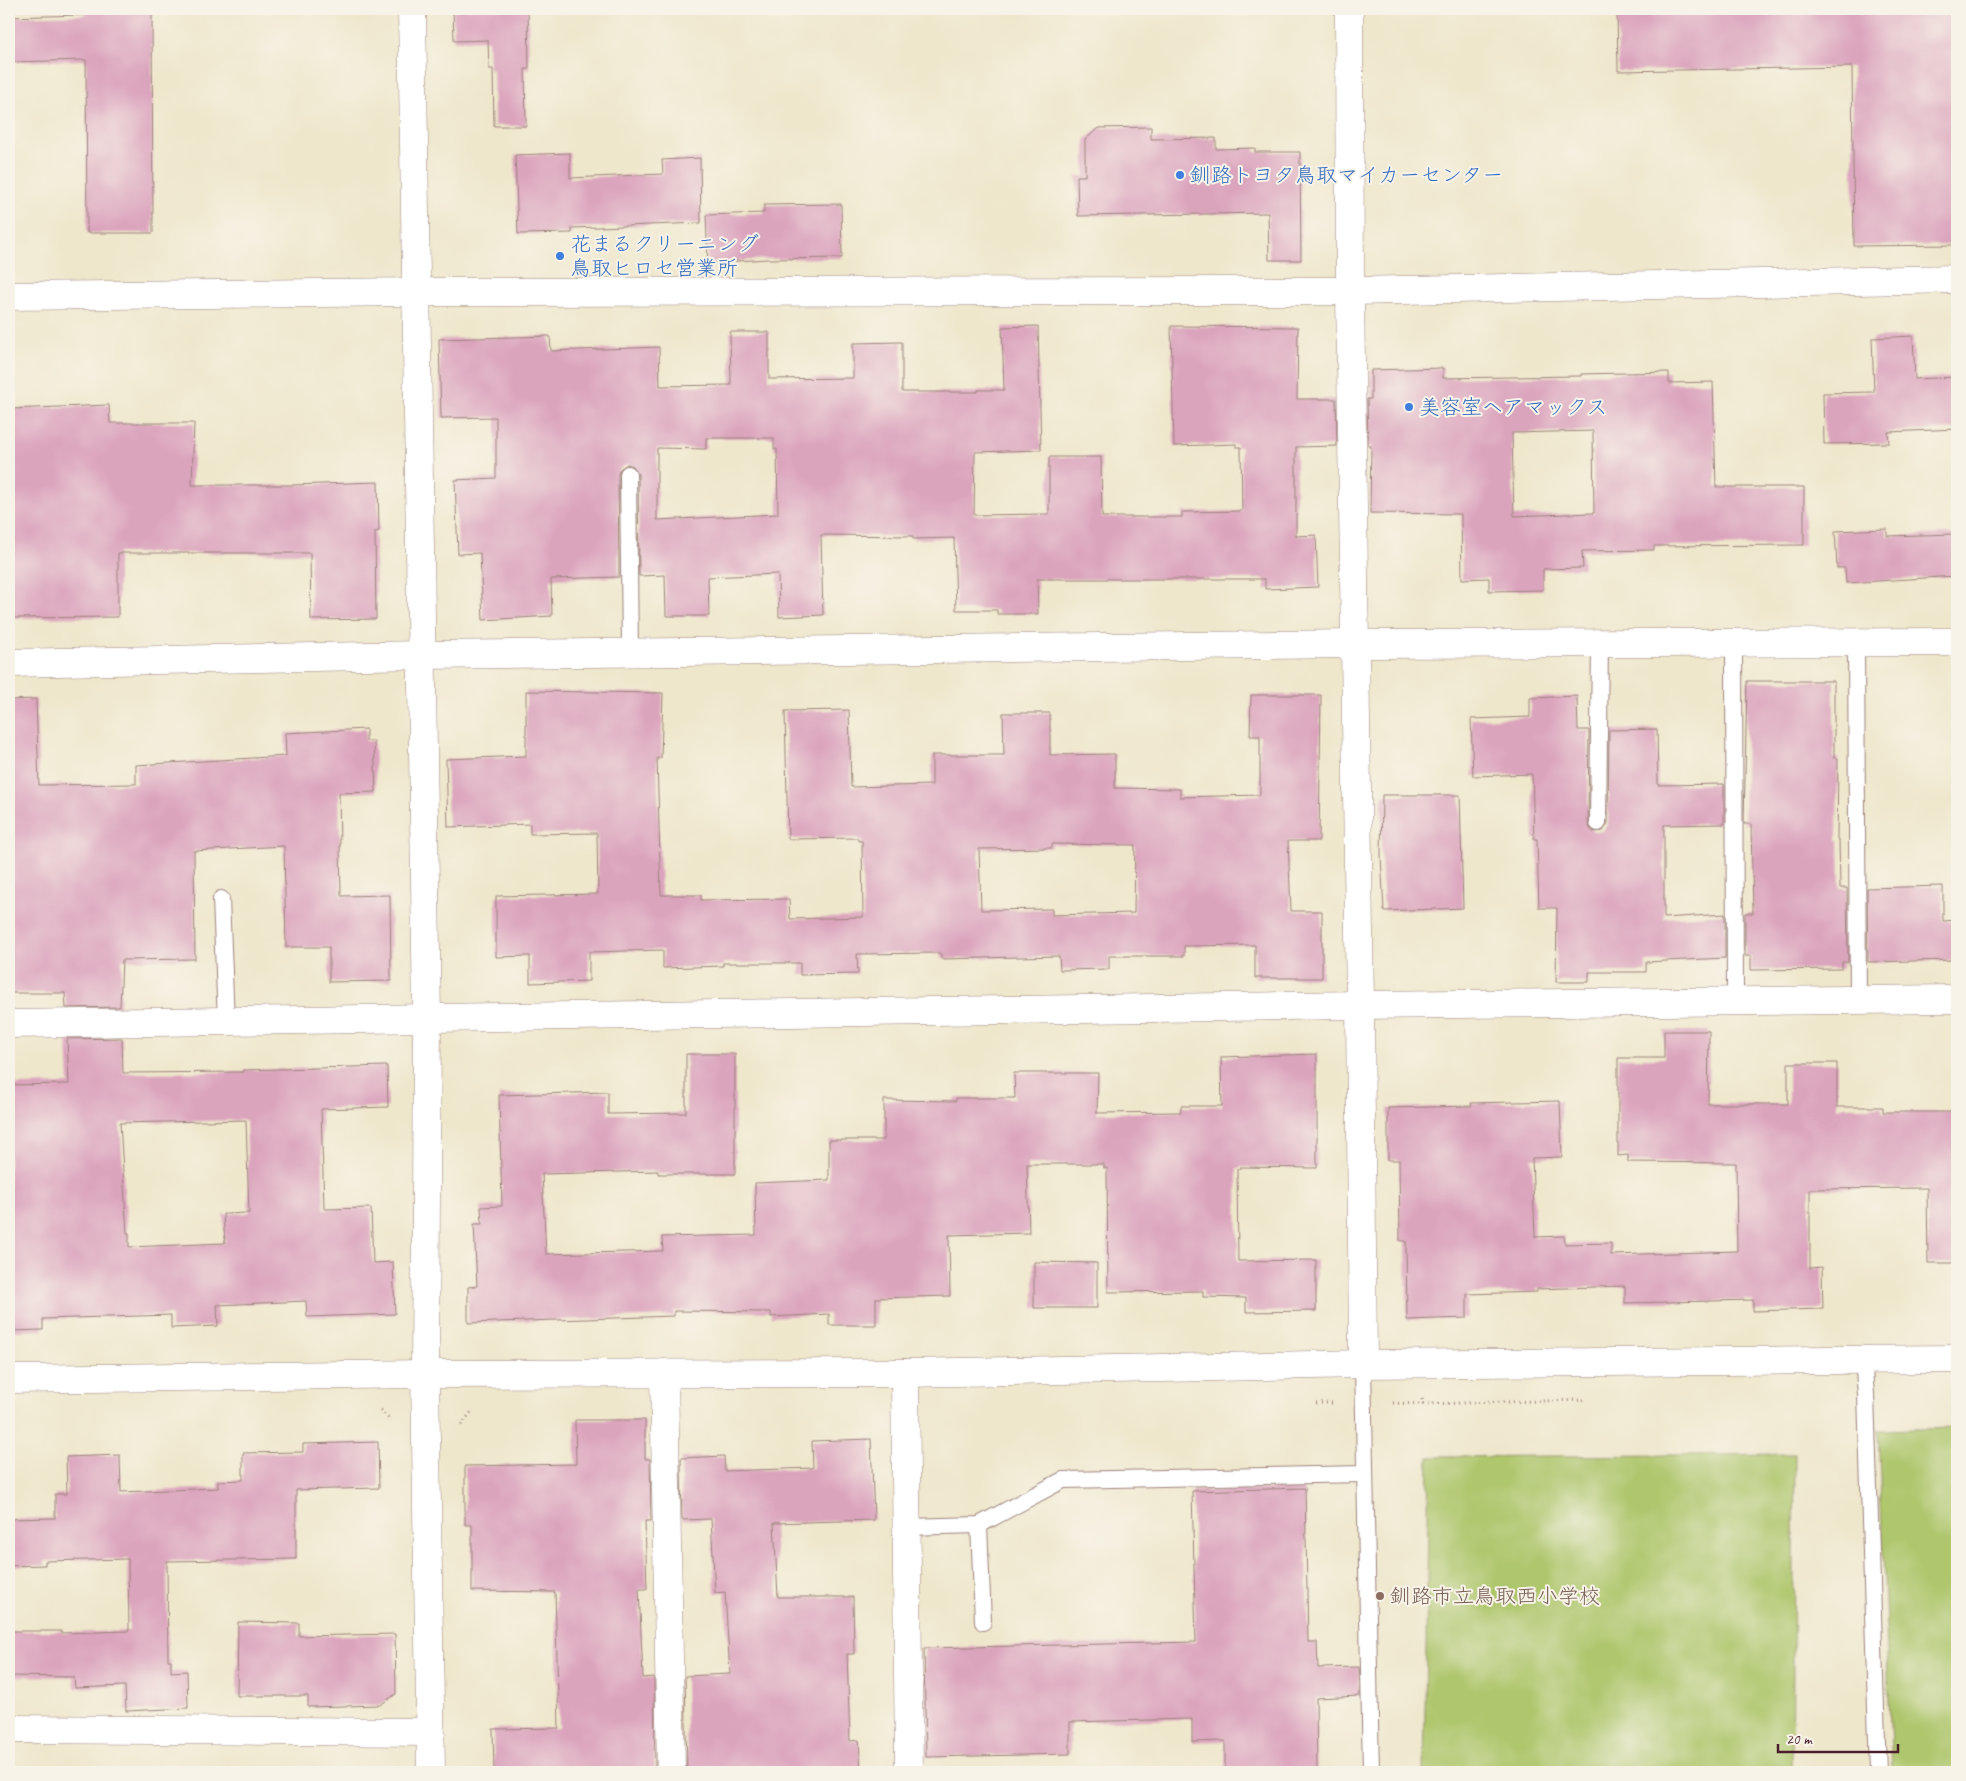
<svg xmlns="http://www.w3.org/2000/svg" width="1966" height="1781" viewBox="0 0 1966 1781" font-family="Caveat,'Klee One',sans-serif">
<style>
.green{fill:#aec66c;stroke:#7c724c}
.building{fill:#dba4bd;fill-rule:evenodd}
.lines{fill:none;stroke-linecap:round;stroke-linejoin:round}
.service-casing{stroke:#9c837c;stroke-width:18}
.minor-casing{stroke:#9c837c;stroke-width:29}
.path{stroke:#9c837c;stroke-width:3;stroke-dasharray:1 4;stroke-linecap:butt}
.service{stroke:#fff;stroke-width:16}
.minor{stroke:#fff;stroke-width:28}
.shop-dot{fill:#3f7fe0;stroke:#f7f3e8;stroke-width:2}
.education-dot{fill:#8d6e63;stroke:#f7f3e8;stroke-width:2}
.labels{text-anchor:middle;dominant-baseline:central;stroke-width:4;stroke-linejoin:round;paint-order:stroke}
.shop-label{font-size:21px;fill:#366cbe;stroke:#f7f3e8;text-anchor:start}
.education-label{font-size:21px;fill:#785e54;stroke:#f7f3e8;text-anchor:start}
</style>
<rect width="100%" height="100%" fill="#f7f3e8"/>
<filter id="ink" filterUnits="userSpaceOnUse"><feTurbulence type="fractalNoise" baseFrequency=".02" numOctaves="2"/><feDisplacementMap in="SourceGraphic" scale="10" xChannelSelector="R" yChannelSelector="G"/><feConvolveMatrix kernelMatrix="1 2 1 2 8 2 1 2 1" color-interpolation-filters="sRGB"/></filter>
<filter id="wash" filterUnits="userSpaceOnUse"><feTurbulence type="fractalNoise" baseFrequency=".0096" numOctaves="4" result="noise"/><feDisplacementMap in="SourceGraphic" scale="20" xChannelSelector="R" yChannelSelector="G"/><feGaussianBlur stdDeviation="1.12" result="paint"/><feColorMatrix in="noise" values="0 0 0 0 0 0 0 0 0 0 0 0 0 0 0 0 0 1.4 0 .05"/><feComposite in="paint" operator="in"/></filter>
<g filter="url(#wash)">
<rect width="100%" height="100%" fill="#efe7cc"/>
<!-- green -->
<g class="green">
<polygon points="1957,1428 1957,1772 1892,1772 1878,1430"/>
<polygon points="1795,1454 1792,1772 1424,1772 1429,1457"/>
</g>
<g id="blocks">
<!-- building -->
<g class="building">
<polygon points="89,9 152,9 153,233 87,233 86,60 9,62 9,17 85,15"/>
<polygon points="453,9 528,9 529,69 525,69 526,126 494,126 493,69 489,69 488,40 454,41"/>
<polygon points="1617,9 1957,9 1957,245 1854,246 1852,67 1618,71"/>
<polygon points="1151,127 1151,139 1216,138 1216,149 1255,148 1255,152 1300,152 1301,260 1269,260 1268,213 1078,216 1077,176 1085,176 1085,140 1098,128"/>
<polygon points="570,153 570,178 663,174 662,160 700,158 701,223 572,228 572,233 518,234 515,155"/>
<polygon points="841,204 842,258 767,259 708,263 706,215 764,213 764,205"/>
<path d="M1038 326 1041 450 975 452 974 515 1049 514V457H1101L1102 517H1182V512L1242 511 1241 447H1236V444L1174 446 1171 326 1298 327 1297 399H1336L1337 446 1296 447V536L1316 535 1318 587 1265 589V579H1037L1038 614H997V610H956L954 538 913 539V536L821 535 823 615 779 617 778 574 708 577 709 616H666L665 575 639 576 638 474 633 466 627 464 620 469 618 474 619 577 551 579 552 616 483 620 480 553 458 554 455 480 496 478V417L441 418 439 339 550 336 551 351 659 347 660 386 731 385 730 332H769V379L853 378V343L902 342V392H978V390H1004L1002 327ZM706 438H774V449H777L778 514 657 520V448L706 449Z"/>
<polygon points="1913,336 1915,379 1957,377 1957,429 1888,432 1889,443 1824,444 1823,393 1874,392 1872,338"/>
<path d="M1443 368V378L1581 376V374L1669 372V383L1713 382 1716 487H1804V545L1654 546V550L1582 551 1583 568 1543 569V590L1489 591V578L1462 579 1461 514 1370 513 1371 446H1368L1367 399H1371V370ZM1593 431 1594 513 1514 516 1512 433Z"/>
<polygon points="109,405 110,423 194,423 192,485 293,485 378,482 379,531 375,532 376,619 311,620 310,553 118,553 118,617 9,618 9,409"/>
<polygon points="1887,529 1887,536 1955,534 1956,576 1846,583 1845,568 1837,568 1835,531"/>
<polygon points="1747,681 1834,681 1834,758 1838,758 1837,840 1839,840 1840,888 1847,888 1848,962 1842,962 1842,969 1751,970 1751,956 1745,956 1745,913 1753,913 1751,824 1744,824"/>
<path d="M526 691 663 693 661 758H657L661 895H701V900L789 899 790 919 863 917 862 841H858V838L788 839 785 711 849 710 851 787 932 785V755H1004L1003 713H1050V755L1115 754V788L1180 789V797L1260 795V736H1250L1251 695H1321L1319 841H1288L1291 911H1322V978H1255V945L1184 946V956H1109V969L1060 970 1059 956 941 959V953L857 954 858 974 800 975V963H723V966L663 968V950L589 952V981L530 983V956L496 957V896L598 894 597 833 530 834V824L448 827 446 759 526 756ZM1052 844 1135 845 1134 913 1052 915V909L981 910 979 849 1052 848Z"/>
<polygon points="1577,696 1578,730 1589,730 1588,823 1590,828 1593,832 1603,831 1608,823 1609,730 1657,729 1658,785 1724,784 1724,824 1664,825 1664,918 1725,914 1725,958 1646,962 1646,972 1589,972 1589,982 1556,982 1557,908 1539,908 1537,839 1534,839 1532,774 1473,776 1471,719 1530,717 1530,698"/>
<polygon points="36,699 39,785 136,784 136,765 286,756 285,733 366,729 366,741 374,741 376,792 339,793 341,896 390,895 391,981 329,982 329,947 286,947 284,846 194,851 195,959 122,960 120,1007 66,1008 65,993 9,993 9,700"/>
<polygon points="1382,795 1460,795 1463,908 1384,911 1381,855"/>
<polygon points="1943,886 1943,921 1957,920 1957,960 1868,962 1867,888"/>
<polygon points="1664,1031 1709,1031 1708,1104 1788,1104 1788,1063 1837,1063 1837,1107 1883,1107 1883,1112 1957,1112 1957,1263 1928,1263 1927,1188 1810,1189 1810,1268 1822,1267 1823,1309 1753,1311 1753,1300 1625,1303 1625,1286 1537,1289 1537,1292 1467,1294 1467,1318 1407,1320 1406,1241 1400,1241 1399,1160 1388,1160 1388,1108 1472,1106 1471,1103 1560,1101 1562,1157 1532,1158 1535,1237 1564,1236 1565,1244 1611,1243 1611,1255 1737,1251 1736,1163 1628,1162 1628,1155 1618,1156 1618,1058 1664,1058"/>
<path d="M122 1038 123 1073 244 1072V1070L387 1066 388 1107 321 1109 324 1209 371 1208 373 1263 393 1262 395 1314 307 1317 306 1301 217 1305 218 1326 171 1328V1315L43 1319V1330L9 1331V1085L69 1084 67 1039ZM246 1120 249 1213 223 1214 225 1243 129 1247V1233H127L120 1123Z"/>
<polygon points="686,1054 735,1054 735,1174 658,1174 658,1171 542,1174 546,1254 663,1251 662,1237 756,1235 755,1183 829,1180 829,1140 884,1140 884,1100 956,1101 956,1098 1015,1098 1014,1073 1098,1073 1097,1113 1181,1112 1181,1106 1222,1106 1221,1057 1317,1054 1317,1168 1240,1167 1240,1169 1237,1169 1238,1261 1316,1260 1316,1311 1246,1312 1246,1298 1203,1297 1203,1291 1108,1292 1107,1168 1104,1168 1104,1164 1027,1164 1029,1233 949,1235 950,1296 876,1298 876,1325 829,1325 829,1314 771,1317 771,1312 674,1311 674,1316 468,1323 468,1287 477,1286 474,1224 482,1224 481,1207 502,1206 499,1095 608,1092 608,1114 686,1113"/>
<polygon points="1034,1262 1097,1263 1097,1308 1034,1308"/>
<polygon points="575,1420 645,1420 645,1459 650,1459 651,1521 645,1521 647,1589 639,1589 643,1678 654,1677 655,1772 494,1772 493,1729 559,1728 555,1592 472,1591 472,1525 465,1525 465,1466 576,1464"/>
<polygon points="871,1439 874,1520 774,1523 778,1597 853,1597 854,1654 847,1654 850,1741 859,1740 861,1772 687,1772 685,1676 730,1674 725,1592 715,1593 711,1519 682,1520 681,1458 724,1456 725,1471 813,1468 812,1441"/>
<polygon points="378,1442 379,1488 296,1490 296,1559 167,1561 168,1660 171,1660 171,1672 187,1671 188,1708 126,1711 125,1686 75,1688 74,1677 9,1676 9,1631 61,1631 61,1633 129,1631 128,1559 45,1561 45,1565 9,1566 9,1519 55,1518 55,1494 67,1494 66,1457 120,1455 121,1492 218,1488 218,1481 243,1480 243,1453 303,1452 303,1444"/>
<polygon points="1305,1488 1308,1642 1317,1642 1318,1668 1359,1667 1360,1696 1316,1698 1317,1772 1225,1772 1225,1741 1192,1742 1192,1719 1070,1722 1070,1754 926,1757 924,1648 1196,1642 1192,1491"/>
<polygon points="238,1622 299,1623 299,1636 395,1634 396,1694 380,1705 308,1707 308,1696 237,1696"/>
</g>
</g>
</g>
<g filter="url(#ink)">
<use href="#blocks" fill-opacity="0" stroke="#9c837c" stroke-width="1"/>
<g class="lines">
<defs>
<g id="service">
<polyline points="628,474 630,652"/>
<polyline points="1856,642 1858,1000"/>
<polyline points="1734,643 1735,1001"/>
<polyline points="1598,823 1600,643"/>
<polyline points="221,899 226,1021"/>
<polyline points="1863,1359 1866,1394 1878,1772"/>
<polyline points="1363,1364 1371,1772"/>
<polyline points="979,1525 983,1622"/>
<polyline points="906,1527 979,1525 1063,1480 1365,1474"/>
</g>
<g id="minor">
<polyline points="412,9 427,1019 425,1374 431,1772"/>
<polyline points="1349,9 1350,291 1360,1005 1363,1364"/>
<polyline points="9,296 417,292 1350,291 1957,279"/>
<polyline points="9,663 422,655 1356,644 1957,642"/>
<polyline points="9,1024 1360,1005 1957,999"/>
<polyline points="664,1373 671,1772"/>
<polyline points="905,1373 909,1772"/>
<polyline points="9,1379 425,1374 905,1373 1363,1364 1957,1359"/>
<polyline points="9,1729 431,1732"/>
</g>
</defs>
<!-- service casing -->
<use href="#service" class="service-casing"/>
<!-- minor casing -->
<use href="#minor" class="minor-casing"/>
<!-- path -->
<g class="path">
<polyline points="1422,1399 1423,1404 1584,1400"/>
<polyline points="1316,1403 1335,1403"/>
<polyline points="1393,1403 1423,1404"/>
<polyline points="381,1410 390,1420"/>
<polyline points="461,1425 473,1410"/>
</g>
<!-- service -->
<use href="#service" class="service"/>
<!-- minor -->
<use href="#minor" class="minor"/>
</g>
</g>
<!-- markers -->
<g class="shop-dot">
<circle cx="1180" cy="175" r="5"/>
<circle cx="560" cy="256" r="5"/>
<circle cx="1409" cy="407" r="5"/>
</g>
<circle class="education-dot" cx="1380" cy="1596" r="5"/>
<g class="labels">
<!-- shop labels -->
<g class="shop-label">
<text x="1190" y="175">釧路トヨタ鳥取マイカーセンター</text>
<text x="570" y="244">花まるクリーニング<tspan x="570" dy="24">鳥取ヒロセ営業所</tspan></text>
<text x="1419" y="407">美容室ヘアマックス</text>
</g>
<!-- education labels -->
<g class="education-label">
<text x="1390" y="1596">釧路市立鳥取西小学校</text>
</g>
</g>
<!-- margin -->
<rect width="1966" height="1781" fill="none" stroke="#f7f3e8" stroke-width="30"/>
<!-- scale -->
<path d="M1778 1744v8h120v-8" fill="none" stroke="#4a1f2b" stroke-width="2.5"/>
<text x="1786" y="1744" font-size="15" fill="#4a1f2b" stroke="#f7f3e8" stroke-width="4" paint-order="stroke">20 m</text>
</svg>
